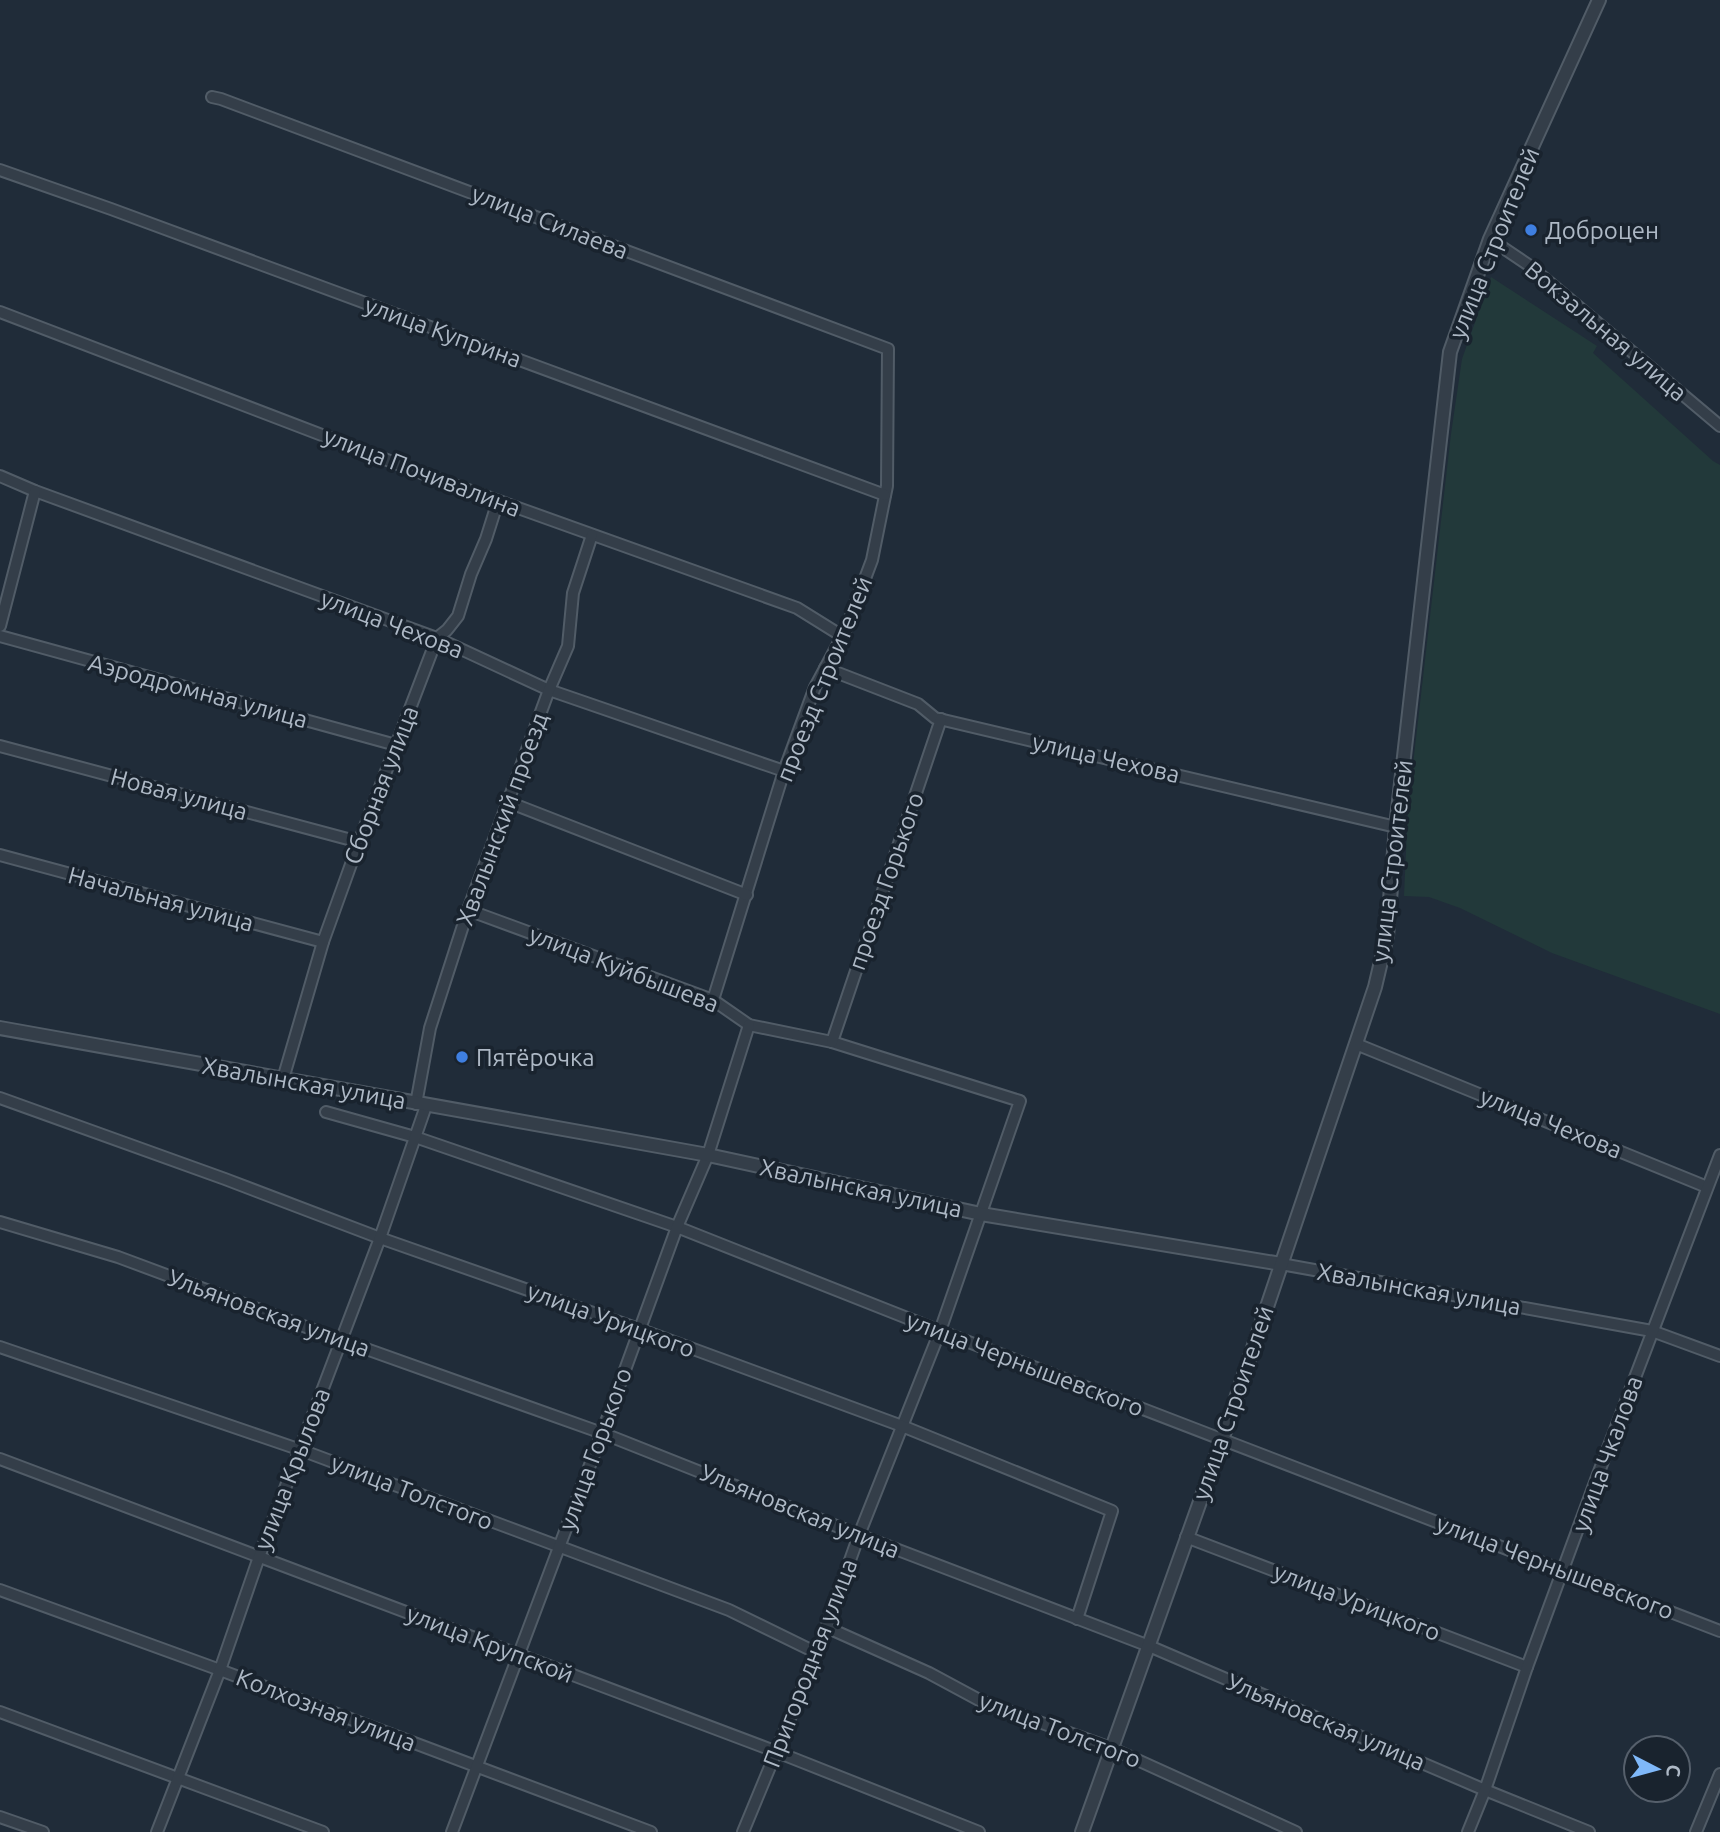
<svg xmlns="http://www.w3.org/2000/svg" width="1720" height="1832" viewBox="0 0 1720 1832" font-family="Ubuntu,sans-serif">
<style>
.green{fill:#22393a}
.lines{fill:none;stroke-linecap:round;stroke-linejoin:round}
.minor-casing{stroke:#515c67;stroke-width:14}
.tertiary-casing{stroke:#515c67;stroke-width:16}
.minor{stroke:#343e49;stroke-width:10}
.tertiary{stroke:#343e49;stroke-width:12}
.shop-dot{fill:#3f7fe0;stroke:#19232e;stroke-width:2.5}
.labels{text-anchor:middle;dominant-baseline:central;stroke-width:7;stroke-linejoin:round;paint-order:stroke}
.street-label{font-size:24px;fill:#aeb9c6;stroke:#19232e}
.poi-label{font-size:24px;fill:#aeb9c6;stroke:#19232e;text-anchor:start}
</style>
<rect width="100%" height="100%" fill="#202c39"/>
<!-- green -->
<polygon class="green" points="1491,277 1597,346 1593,353 1713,461 1720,465 1720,1014 1552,953 1460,908 1429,897 1404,896 1408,808 1451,434 1462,359"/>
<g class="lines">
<defs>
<g id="minor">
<polyline points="212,97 221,99 888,349 887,486 872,560 846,629 815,687 784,771 713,1000"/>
<polyline points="0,170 111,209 885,495"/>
<polyline points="1490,239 1530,266 1720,426"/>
<polyline points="0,312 429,476 797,608 842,636"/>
<polyline points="0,476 35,491 437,638 549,690 784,771"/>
<polyline points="0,626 35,491"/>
<polyline points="0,636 396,745"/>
<polyline points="825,668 918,704 935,718 1396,827"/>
<polyline points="0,746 359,842"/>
<polyline points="508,802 747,895"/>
<polyline points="0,855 323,942"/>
<polyline points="468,910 713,1000 749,1025 832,1042 1020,1101 940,1331 859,1535 817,1653 743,1832"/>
<polyline points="832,1042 941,719"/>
<polyline points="1356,1044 1707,1187"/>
<polyline points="283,1079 323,942 359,842 437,638 447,630 458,616 471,574 486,539 498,501"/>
<polyline points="0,1098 225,1179 380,1238 639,1329 902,1426 1112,1511 1077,1619"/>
<polyline points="416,1104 430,1028 468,910 549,690 568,646 573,593 592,535"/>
<polyline points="326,1112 415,1137 677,1227 940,1331 1720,1631"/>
<polyline points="0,1222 118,1257 341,1340 602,1433 859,1535 1149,1646 1485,1790 1589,1832"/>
<polyline points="1281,1264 1652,1331 1720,1356"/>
<polyline points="0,1347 301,1450 729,1610 817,1653"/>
<polyline points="0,1459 777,1752 979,1832"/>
<polyline points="1186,1537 1527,1667"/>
<polyline points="0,1590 220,1670 651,1832"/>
<polyline points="826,1627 929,1673 981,1701 1111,1748 1296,1832"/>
<polyline points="0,1712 323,1832"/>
<polyline points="0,1817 43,1832"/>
<polyline points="157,1832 220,1670 259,1557 380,1238 426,1106"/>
<polyline points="452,1832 602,1433 677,1227 708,1155 749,1025"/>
<polyline points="1468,1832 1485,1790 1527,1667 1597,1477 1720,1155"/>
<polyline points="1696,1832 1720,1774"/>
</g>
<g id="tertiary">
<polyline points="0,1028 708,1155 981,1214 1281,1264"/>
<polyline points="1082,1832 1222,1440 1375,987 1387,936 1396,827 1450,352 1490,239 1599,0"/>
</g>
</defs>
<!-- minor casing -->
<use href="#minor" class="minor-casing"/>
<!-- tertiary casing -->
<use href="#tertiary" class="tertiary-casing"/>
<!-- minor -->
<use href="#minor" class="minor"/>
<!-- tertiary -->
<use href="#tertiary" class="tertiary"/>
</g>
<!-- markers -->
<g class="shop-dot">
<circle cx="1531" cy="230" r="7"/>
<circle cx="462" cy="1057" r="7"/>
</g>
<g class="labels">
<!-- street labels -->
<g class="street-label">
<text transform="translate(550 222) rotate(21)">улица Силаева</text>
<text transform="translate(1494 243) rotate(-68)">улица Строителей</text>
<text transform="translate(1606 331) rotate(40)">Вокзальная улица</text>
<text transform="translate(443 332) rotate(20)">улица Куприна</text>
<text transform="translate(422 472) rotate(21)">улица Почивалина</text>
<text transform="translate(392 624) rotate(21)">улица Чехова</text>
<text transform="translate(824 679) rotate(-68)">проезд Строителей</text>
<text transform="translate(198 691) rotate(15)">Аэродромная улица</text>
<text transform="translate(1106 758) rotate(13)">улица Чехова</text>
<text transform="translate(381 785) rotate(-69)">Сборная улица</text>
<text transform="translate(179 794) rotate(15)">Новая улица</text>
<text transform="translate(502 819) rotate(-70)">Хвалынский проезд</text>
<text transform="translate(1392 861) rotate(-83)">улица Строителей</text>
<text transform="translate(886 881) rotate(-71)">проезд Горького</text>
<text transform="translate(161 899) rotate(15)">Начальная улица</text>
<text transform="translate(624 969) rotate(21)">улица Куйбышева</text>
<text transform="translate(304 1083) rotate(10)">Хвалынская улица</text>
<text transform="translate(1551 1123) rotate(22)">улица Чехова</text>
<text transform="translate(861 1188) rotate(12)">Хвалынская улица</text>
<text transform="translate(1419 1289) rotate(10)">Хвалынская улица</text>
<text transform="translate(269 1313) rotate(20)">Ульяновская улица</text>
<text transform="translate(611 1320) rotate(20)">улица Урицкого</text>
<text transform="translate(1025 1364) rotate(21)">улица Чернышевского</text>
<text transform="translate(1233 1403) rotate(-71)">улица Строителей</text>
<text transform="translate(595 1449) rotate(-70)">улица Горького</text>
<text transform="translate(1607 1454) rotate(-70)">улица Чкалова</text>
<text transform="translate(292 1469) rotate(-69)">улица Крылова</text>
<text transform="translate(412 1492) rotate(21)">улица Толстого</text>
<text transform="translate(800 1511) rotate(22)">Ульяновская улица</text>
<text transform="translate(1555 1567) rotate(21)">улица Чернышевского</text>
<text transform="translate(1357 1602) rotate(21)">улица Урицкого</text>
<text transform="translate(490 1644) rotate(21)">улица Крупской</text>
<text transform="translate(810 1663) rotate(-69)">Пригородная улица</text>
<text transform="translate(326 1710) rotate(21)">Колхозная улица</text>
<text transform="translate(1326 1722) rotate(23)">Ульяновская улица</text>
<text transform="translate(1060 1730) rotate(21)">улица Толстого</text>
</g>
<!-- poi labels -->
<g class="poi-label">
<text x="1545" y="230">Доброцен</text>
<text x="476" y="1057">Пятёрочка</text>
</g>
</g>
<!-- north arrow -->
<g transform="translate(1657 1769) rotate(96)"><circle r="33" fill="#19232e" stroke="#555f6b" stroke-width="2"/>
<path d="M0-5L12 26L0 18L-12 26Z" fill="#7fb8f9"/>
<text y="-10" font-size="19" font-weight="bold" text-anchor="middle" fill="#aeb9c6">С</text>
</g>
</svg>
